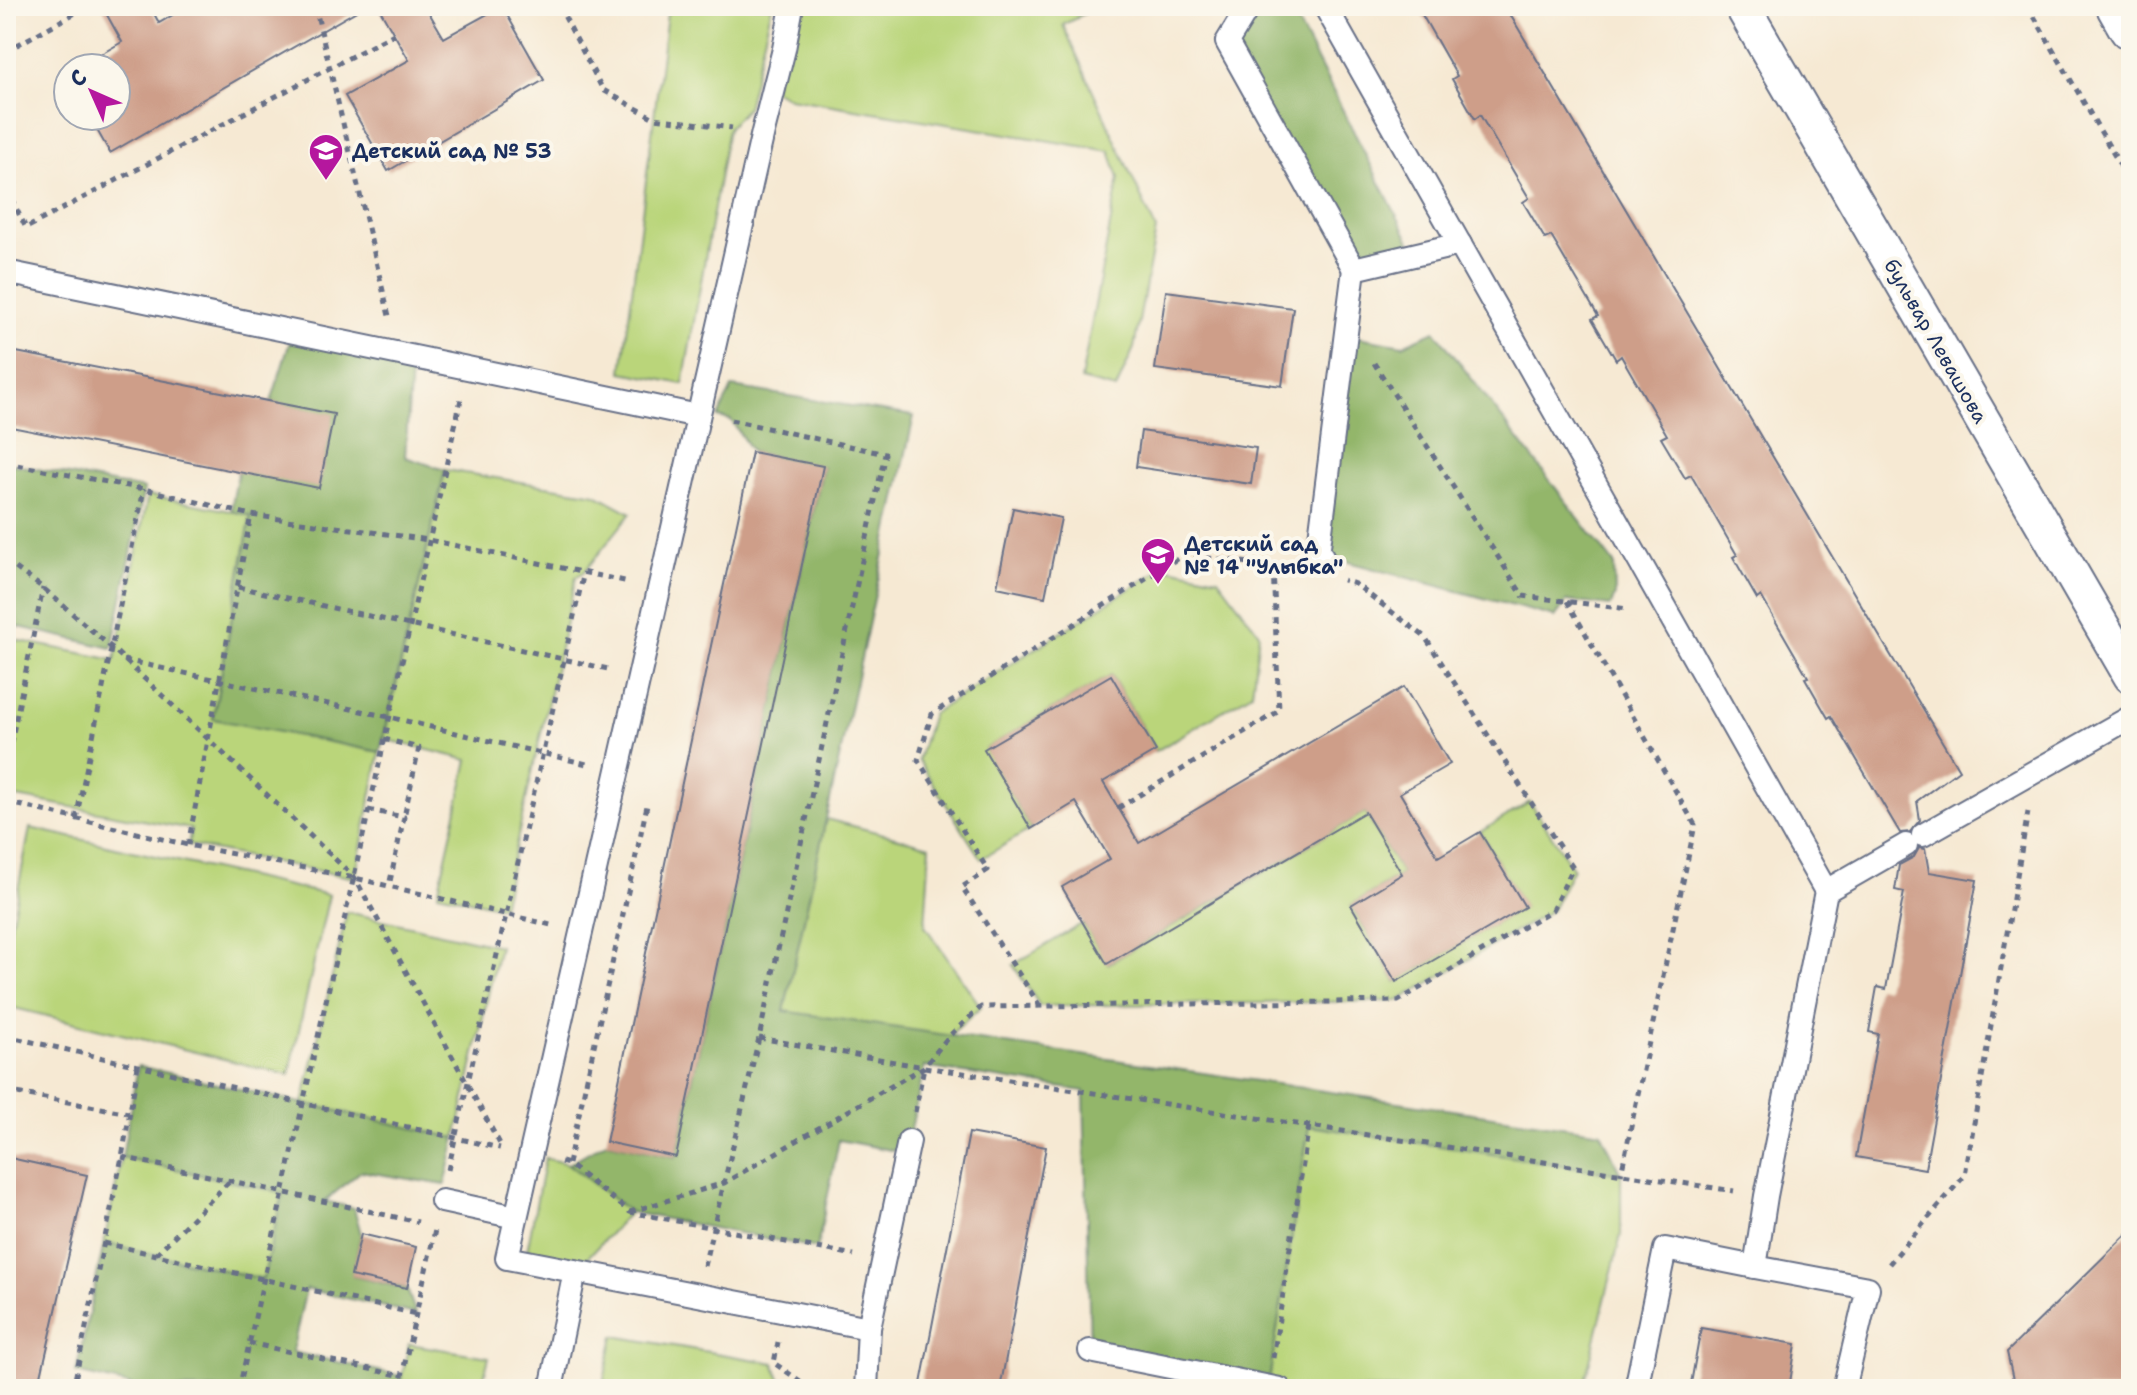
<svg xmlns="http://www.w3.org/2000/svg" width="2137" height="1395" viewBox="0 0 2137 1395" font-family="'Shantell Sans',sans-serif">
<style>
.green{fill:#bad57a;stroke:#6a826c;stroke-width:2}
.forest{fill:#93b66a;stroke:#577264;stroke-width:2}
.building{fill:#ce9e89}
.lines{fill:none;stroke-linecap:round;stroke-linejoin:round}
.service-casing{stroke:#687087;stroke-width:26}
.pedestrian-casing{stroke:#687087;stroke-width:38}
.secondary-casing{stroke:#687087;stroke-width:48}
.path{stroke:#687087;stroke-width:5;stroke-dasharray:6 6;stroke-linecap:butt}
.service{stroke:#fff;stroke-width:22}
.pedestrian{stroke:#fff;stroke-width:34}
.secondary{stroke:#fff;stroke-width:44}
.labels{text-anchor:middle;dominant-baseline:central;stroke-width:8;stroke-linejoin:round;paint-order:stroke}
.poi-label{font-size:20px;font-weight:bold;fill:#1b2f5e;stroke:#fbf7ec;text-anchor:start}
.street-label{font-size:20px;fill:#1b2f5e;stroke:#fbf7ec}
</style>
<rect width="100%" height="100%" fill="#fbf7ec"/>
<filter id="ink" filterUnits="userSpaceOnUse"><feTurbulence type="fractalNoise" baseFrequency=".0125" numOctaves="2"/><feDisplacementMap in="SourceGraphic" scale="16" xChannelSelector="R" yChannelSelector="G"/><feConvolveMatrix kernelMatrix="1 2 1 2 8 2 1 2 1" color-interpolation-filters="sRGB"/></filter>
<filter id="wash" filterUnits="userSpaceOnUse"><feTurbulence type="fractalNoise" baseFrequency=".006" numOctaves="4" result="noise"/><feDisplacementMap in="SourceGraphic" scale="32" xChannelSelector="R" yChannelSelector="G"/><feGaussianBlur stdDeviation="1.8" result="paint"/><feColorMatrix in="noise" values="0 0 0 0 0 0 0 0 0 0 0 0 0 0 0 0 0 1.4 0 .05"/><feComposite in="paint" operator="in"/></filter>
<g filter="url(#wash)">
<rect width="100%" height="100%" fill="#f6e9d3"/>
<!-- green -->
<g class="green">
<polygon points="668,6 772,6 747,108 728,128 683,384 622,372"/>
<polygon points="792,6 1098,6 1063,25 1156,230 1134,348 1116,389 1081,380 1119,178 1110,151 789,98 773,90"/>
<polygon points="445,470 596,494 631,513 584,572 576,577 502,907 438,893 468,760 384,739"/>
<polygon points="148,495 251,515 213,718 380,752 355,878 188,845 191,829 6,795 6,638 115,660"/>
<polygon points="1164,567 1218,578 1259,633 1252,693 1156,751 1111,675 985,749 1031,829 981,859 918,760 932,714"/>
<polygon points="1530,802 1573,868 1552,910 1398,1001 1040,1006 1013,965 1083,923 1108,964 1365,812 1402,874 1351,905 1396,982 1524,907 1480,832"/>
<polygon points="826,819 930,846 925,926 981,1007 949,1036 784,1012"/>
<polygon points="30,828 329,895 289,1075 6,1006 6,951"/>
<polygon points="347,912 499,946 456,1138 303,1103"/>
<polygon points="1309,1125 1621,1174 1621,1235 1583,1389 1280,1389 1268,1387"/>
<polygon points="122,1157 283,1193 264,1279 104,1243"/>
<polygon points="545,1158 568,1164 630,1212 575,1271 525,1261"/>
<polygon points="614,1336 774,1363 784,1389 602,1389"/>
<polygon points="409,1344 489,1357 481,1389 399,1389"/>
</g>
<!-- forest -->
<g class="forest">
<polygon points="1249,6 1292,11 1417,255 1354,269 1227,42"/>
<polygon points="1348,321 1358,337 1403,345 1435,331 1614,564 1615,595 1611,606 1567,601 1555,617 1318,554"/>
<polygon points="293,332 412,356 405,457 445,470 380,752 213,719 251,516 231,511 238,471 319,487 333,415 271,402"/>
<polygon points="732,387 914,416 784,1011 1601,1132 1621,1174 1309,1126 1268,1387 1090,1351 1084,1091 924,1067 906,1153 839,1140 817,1248 630,1212 568,1164 606,1142 676,1157 823,467 752,452 731,420 718,417"/>
<polygon points="6,463 144,489 112,648 6,624"/>
<polygon points="138,1066 456,1138 445,1185 361,1171 325,1201 354,1208 361,1234 352,1276 407,1289 416,1314 306,1289 292,1352 402,1376 399,1389 147,1389 76,1373 104,1243 263,1279 283,1193 122,1157"/>
</g>
<g id="blocks">
<!-- building -->
<g class="building">
<polygon points="102,6 150,6 159,23 188,6 365,6 110,153 89,116 116,116 116,68 77,68 122,42"/>
<polygon points="378,6 425,6 444,38 502,6 544,80 388,171 345,96 409,60"/>
<polygon points="1417,6 1505,6 1959,770 1917,801 1920,820 1910,832 1900,833 1831,716 1828,718 1805,678 1808,677 1761,596 1757,599 1733,557 1737,555 1691,475 1685,478 1661,438 1667,435 1621,356 1616,360 1592,319 1598,316 1551,236 1545,239 1523,202 1529,198 1480,115 1475,119 1452,79 1457,76"/>
<polygon points="1166,291 1293,308 1282,386 1155,369"/>
<polygon points="6,350 334,414 319,488 6,426"/>
<polygon points="1141,431 1256,448 1251,484 1136,467"/>
<polygon points="752,452 823,466 676,1157 606,1142"/>
<polygon points="1013,508 1061,518 1045,597 997,587"/>
<polygon points="1111,675 1156,751 1103,782 1139,843 1404,687 1450,764 1400,793 1438,857 1480,832 1525,907 1396,982 1351,905 1402,874 1365,812 1107,964 1062,887 1110,859 1076,802 1031,829 984,749"/>
<polygon points="1919,848 1925,849 1929,872 1977,880 1925,1169 1856,1157 1878,1034 1869,1032 1877,987 1886,989 1904,892 1895,890 1899,865 1914,857"/>
<polygon points="969,1133 1046,1147 1000,1389 920,1389"/>
<polygon points="6,1157 87,1175 38,1389 6,1389"/>
<polygon points="2131,1230 2131,1389 2015,1389 2007,1352"/>
<polygon points="361,1234 416,1247 407,1288 351,1276"/>
<polygon points="1701,1328 1796,1344 1789,1389 1690,1389"/>
</g>
</g>
</g>
<g filter="url(#ink)">
<use href="#blocks" fill-opacity="0" stroke="#687087" stroke-width="2"/>
<g class="lines">
<defs>
<g id="service">
<polyline points="792,6 784,49 763,132 507,1258 869,1328"/>
<polyline points="1249,6 1227,42 1354,269"/>
<polyline points="1325,6 1826,891 1766,1196 1755,1267 1665,1249 1636,1389"/>
<polyline points="6,272 698,416"/>
<polyline points="1322,556 1318,554 1354,269 1460,244"/>
<polyline points="1923,835 2131,717"/>
<polyline points="1826,891 1906,845"/>
<polyline points="442,1201 516,1217"/>
<polyline points="1755,1267 1868,1288 1844,1389"/>
<polyline points="1090,1351 1280,1389"/>
<polyline points="551,1389 575,1271"/>
<polyline points="866,1389 869,1328 909,1141"/>
</g>
<polyline id="pedestrian" points="1742,6 2131,676"/>
<polyline id="secondary" points="2119,6 2131,27"/>
</defs>
<!-- service casing -->
<use href="#service" class="service-casing"/>
<!-- pedestrian casing -->
<use href="#pedestrian" class="pedestrian-casing"/>
<!-- secondary casing -->
<use href="#secondary" class="secondary-casing"/>
<!-- path -->
<g class="path">
<polyline points="315,6 390,320"/>
<polyline points="559,6 603,90 654,118 732,128"/>
<polyline points="2028,6 2131,184"/>
<polyline points="6,51 88,6"/>
<polyline points="6,188 26,228 394,34"/>
<polyline points="1374,363 1523,596 1628,609"/>
<polyline points="6,463 144,489 251,515 429,540 629,582"/>
<polyline points="6,561 43,588 112,648 355,878 500,1144"/>
<polyline points="238,587 608,669"/>
<polyline points="1567,601 1695,825 1621,1174"/>
<polyline points="124,660 389,717 587,764"/>
<polyline points="384,739 419,748 404,817"/>
<polyline points="6,767 43,588"/>
<polyline points="6,802 188,845 355,878 551,925"/>
<polyline points="1118,808 1279,711 1273,566"/>
<polyline points="368,810 404,817 389,886"/>
<polyline points="76,819 144,489"/>
<polyline points="188,845 251,515"/>
<polyline points="1040,1006 962,887 988,870 918,760 932,714 1184,555 1291,568"/>
<polyline points="6,1036 500,1148"/>
<polyline points="759,1038 924,1067 1734,1191"/>
<polyline points="6,1091 129,1113"/>
<polyline points="915,1112 924,1067"/>
<polyline points="122,1157 418,1222"/>
<polyline points="561,1162 568,1164 630,1212 854,1255"/>
<polyline points="568,1164 648,801"/>
<polyline points="448,1170 584,572"/>
<polyline points="630,1212 724,1183 924,1067 949,1036 981,1007 1398,1001 1552,910 1573,868 1425,637 1355,584 1343,580"/>
<polyline points="104,1243 416,1314"/>
<polyline points="156,1254 230,1181"/>
<polyline points="1889,1264 1965,1175 2028,812"/>
<polyline points="704,1266 759,1038 885,454 731,420"/>
<polyline points="778,1342 774,1363 803,1383 805,1389"/>
<polyline points="249,1343 402,1376"/>
<polyline points="1273,1358 1309,1125"/>
<polyline points="73,1389 122,1157 138,1066"/>
<polyline points="239,1389 461,399"/>
<polyline points="399,1389 435,1230"/>
</g>
<!-- service -->
<use href="#service" class="service"/>
<!-- pedestrian -->
<use href="#pedestrian" class="pedestrian"/>
<!-- secondary -->
<use href="#secondary" class="secondary"/>
</g>
</g>
<!-- icons -->
<defs>
<symbol id="school-pin" viewBox="-11 -11 22 30"><path d="M0 17L-7.5 6A9.5 9.5 0 1 1 7.5 6Z" fill="#b5179e" stroke="#fbf7ec"/><path d="M0-5L7-2L0 1L-7-2ZM-4 1L0 2.5L4 1V4Q0 6-4 4Z" fill="#fff"/></symbol>
</defs>
<g fill-rule="evenodd">
<use href="#school-pin" x="306" y="131" width="40" height="54"/>
<use href="#school-pin" x="1138" y="535" width="40" height="54"/>
</g>
<g class="labels">
<!-- poi labels -->
<g class="poi-label">
<text x="352" y="151">Детский сад № 53</text>
<text x="1184" y="544">Детский сад<tspan x="1184" dy="23">№ 14 "Улыбка"</tspan></text>
</g>
<!-- street labels -->
<g class="street-label">
<text transform="translate(1936 341) rotate(60)">бульвар Левашова</text>
</g>
</g>
<!-- margin -->
<rect width="2137" height="1395" fill="none" stroke="#fbf7ec" stroke-width="32"/>
<!-- north arrow -->
<g transform="translate(92 92) rotate(315)"><circle r="38" fill="#fbf7ec" stroke="#a1a7b3" stroke-width="2"/>
<path d="M0-6L14 30L0 20L-14 30Z" fill="#b5179e"/>
<text y="-12" font-size="22" font-weight="bold" text-anchor="middle" fill="#1b2f5e">С</text>
</g>
</svg>
